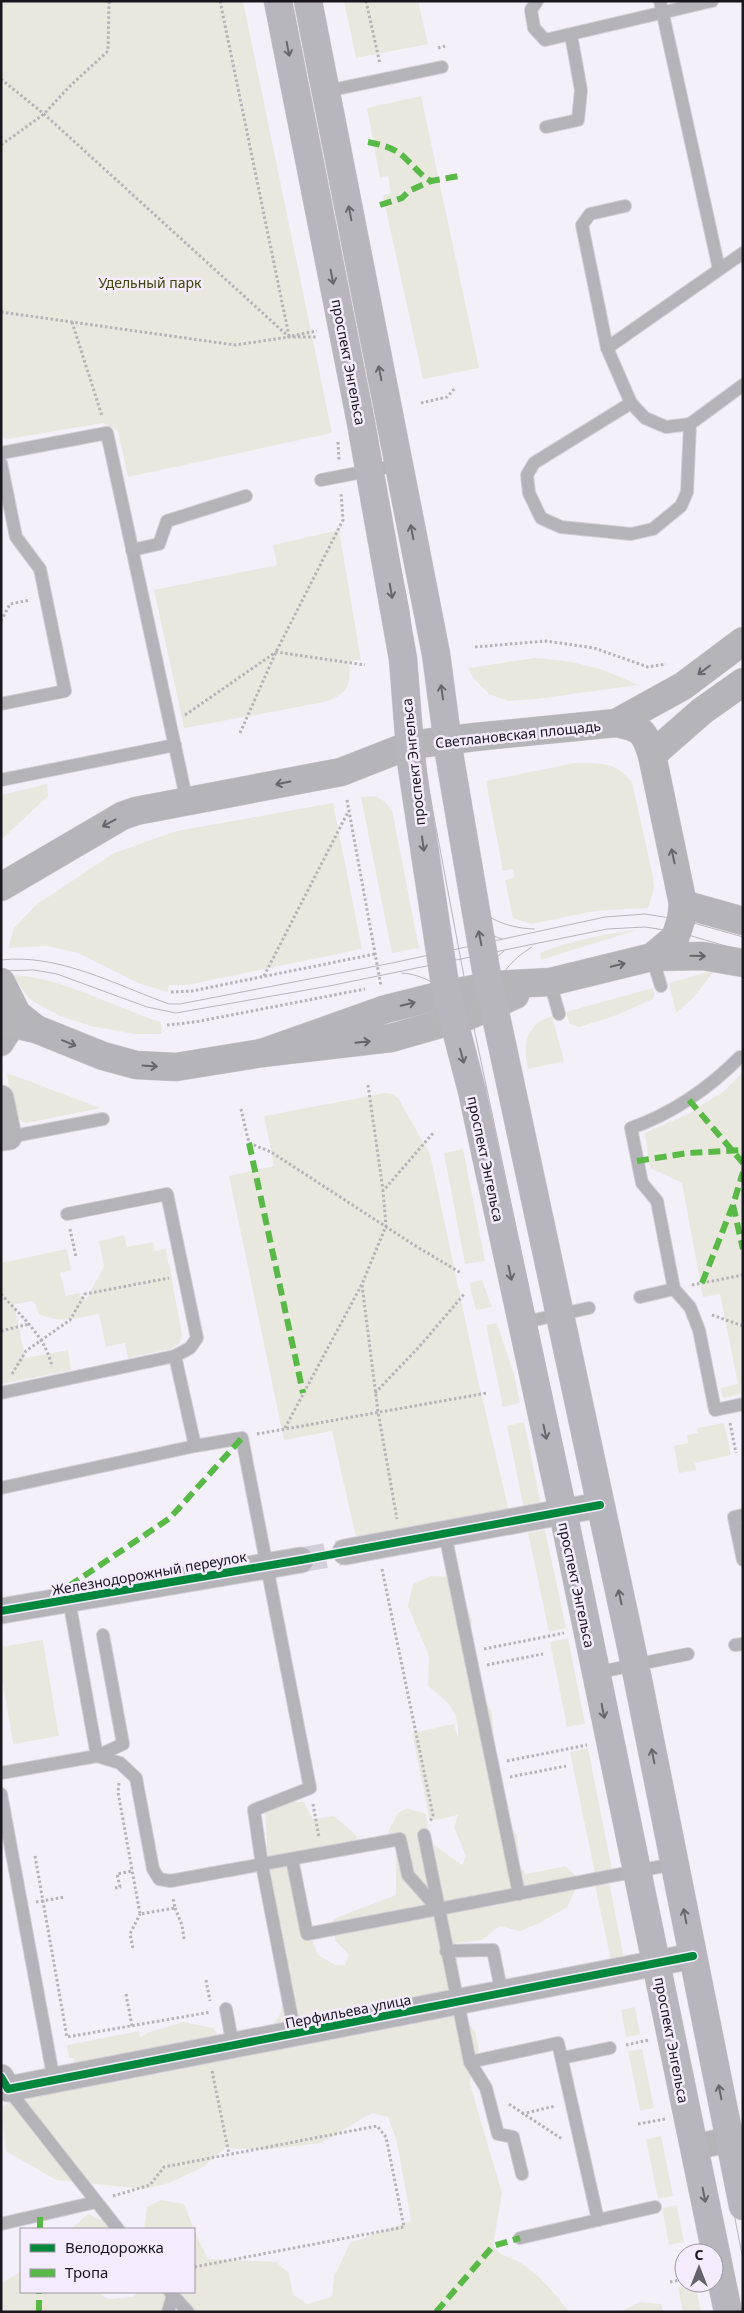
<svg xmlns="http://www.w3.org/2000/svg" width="744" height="2313" viewBox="0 0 744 2313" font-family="'Noto Sans',sans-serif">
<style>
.green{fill:#e9e8df}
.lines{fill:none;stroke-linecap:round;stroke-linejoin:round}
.street-tunnel{stroke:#d3cfd8;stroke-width:25;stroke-dasharray:25 12;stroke-linecap:butt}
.lane-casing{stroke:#d1ced5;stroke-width:14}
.street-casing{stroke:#d1ced5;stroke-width:27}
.secondary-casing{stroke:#d1ced5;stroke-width:29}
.primary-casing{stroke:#d1ced5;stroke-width:29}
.path{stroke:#b4b4b8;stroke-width:3;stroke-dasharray:2.5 2.5;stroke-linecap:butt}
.lane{stroke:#b4b4b8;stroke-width:12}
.street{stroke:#b4b4b8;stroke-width:25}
.secondary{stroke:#b4b4b9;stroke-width:28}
.primary{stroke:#b8b6bd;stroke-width:28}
.tram{stroke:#b8b5bc;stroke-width:1}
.quiet{stroke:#58b947;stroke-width:6;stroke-dasharray:12 6;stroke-linecap:butt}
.cycleway-casing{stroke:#f4ecfd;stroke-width:11}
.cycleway{stroke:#00873e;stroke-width:8}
.oneway{stroke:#68666d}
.oneway2{stroke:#66656b}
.labels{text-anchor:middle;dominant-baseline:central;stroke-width:5;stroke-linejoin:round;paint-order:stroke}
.park-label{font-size:14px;fill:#434509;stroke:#f4ecfd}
.street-label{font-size:14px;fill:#19161d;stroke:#f4ecfd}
</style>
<rect width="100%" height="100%" fill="#f4f0f9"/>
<!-- green -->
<g class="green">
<polygon points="1,1 243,1 332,433 128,477 118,431 103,423 8,439 1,436"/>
<polygon points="344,1 418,1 428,44 356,58"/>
<polygon points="421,96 479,368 423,379 383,196 391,193 388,176 380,178 367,108"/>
<path d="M339 530 361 660 349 662C352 686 347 694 325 702L184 728 154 590 277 565 273 545Z"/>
<path d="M535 658C576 661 601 667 638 685L536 699 508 701 489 694 475 680 468 668Z"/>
<path d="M575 763C602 764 613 760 632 782L653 877 654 889 648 908 595 911 531 924 513 918 505 880 515 877 513 869 503 871 486 781Z"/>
<polygon points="47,784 48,796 1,840 1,795"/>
<polygon points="375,796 384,801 392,810 419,948 392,953 361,797"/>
<polygon points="333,803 362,949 187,985 169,985 168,992 138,983 78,953 48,946 8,948 14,928 36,905 114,853 177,831"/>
<path d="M640 929 541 960 540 953C572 940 606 934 640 929Z"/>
<polygon points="715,970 692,999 676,1013 669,983"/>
<path d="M13 975C60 977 114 1007 161 1022L162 1034H135L90 1026 60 1016 29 999Z"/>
<polygon points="653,988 655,994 653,999 612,1017 579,1027 570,1024 566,1012"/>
<path d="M552 1016 564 1061 528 1069C523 1044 525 1025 552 1016Z"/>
<polygon points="743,1072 743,1394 723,1398 721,1388 738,1384 720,1294 703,1297 682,1183 650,1168 645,1133 686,1115 723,1092"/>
<path d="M7 1073 101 1108 27 1123C9 1119 10 1088 7 1073Z"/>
<polygon points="386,1093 392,1094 398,1098 430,1154 478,1380 509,1511 357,1542 332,1431 284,1440 229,1176 274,1166 264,1116"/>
<polygon points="463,1149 485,1261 465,1264 444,1153"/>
<path d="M124 1235 127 1247 153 1242 155 1251 166 1249 182 1334 179 1344 171 1349 128 1358 125 1343 106 1347 99 1314C78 1318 59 1324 39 1314L34 1301 14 1304 25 1358 68 1350 71 1370 1 1384V1263L67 1249 71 1270 60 1273 66 1296 78 1293 86 1300 104 1266 99 1241Z"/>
<polygon points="482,1280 492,1307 476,1310 469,1283"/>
<polygon points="497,1323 514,1374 520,1403 503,1407 486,1325"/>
<polygon points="524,1422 541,1505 524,1509 507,1426"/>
<polygon points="724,1423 731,1455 695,1463 696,1470 679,1473 674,1446 688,1443 687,1435 698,1433 697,1428"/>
<polygon points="545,1530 566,1628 549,1632 528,1533"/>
<path d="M431 1576 456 1577 472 1620 465 1670 492 1712 499 1808 517 1836 520 1866 526 1874 566 1866 580 1880 567 1907 540 1923 520 1931 499 1926 482 1940 456 1943 460 1985 449 2002 475 2031 479 2050 471 2071 470 2084 502 2193 493 2246C505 2260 509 2255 522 2264 540 2275 556 2295 569 2312H1V2284L21 2271V2292H96L109 2299 133 2297 139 2292H194V2230L208 2259 276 2262 289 2273 293 2295 307 2304 332 2297 334 2277 350 2243 411 2221 397 2142 388 2117 372 2113 321 2143 265 2150 225 2148 203 2167 169 2183 145 2189 56 2180 6 2151 1 2108 21 2095 61 2090 75 2058H69L67 2045 139 2031 140 2038 147 2033 183 2022 213 2028 232 2051 259 2045 281 2013 286 1967 268 1862 265 1810 284 1801 304 1802 313 1819 334 1816 356 1835V1845L315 1855 297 1867 299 1907 318 1955 335 1965H345L349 1955 335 1940 333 1919 396 1895V1852L388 1832 398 1813 407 1808 426 1814 430 1842 462 1865 466 1856 454 1827 458 1815 430 1821 412 1733 454 1724 458 1738C460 1711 448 1702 428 1686L429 1656 408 1606 413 1584Z"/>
<polygon points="568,1638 585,1724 567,1727 550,1642"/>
<polygon points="43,1640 59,1736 13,1744 1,1672 1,1647"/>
<polygon points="588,1748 612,1870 595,1874 570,1752"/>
<polygon points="609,1882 624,1958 611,1961 595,1885"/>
<polygon points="635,2007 640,2034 626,2037 621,2010"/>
<polygon points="642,2049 654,2108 640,2111 628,2051"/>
<polygon points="661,2136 673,2196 658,2199 646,2139"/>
<polygon points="161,2200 184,2204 194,2229 144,2229 147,2207"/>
<polygon points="677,2205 684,2242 669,2245 662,2208"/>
<polygon points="88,2214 108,2223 108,2229 71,2229"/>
<polygon points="695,2284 701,2312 683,2312 678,2287"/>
<polygon points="639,2302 661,2304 663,2312 621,2312"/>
</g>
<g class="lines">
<!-- street-tunnel -->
<polyline class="street-tunnel" points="301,1560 345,1552"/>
<defs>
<g id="lane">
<polyline points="537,1 531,10 534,28 545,40 712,1"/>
<polyline points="660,1 719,269"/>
<polyline points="327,91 442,67"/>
<polyline points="546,127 578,120 581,90 571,35"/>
<polyline points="625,206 590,214 582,225 607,348 631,403 645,418 666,427 690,424 743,385"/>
<polyline points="607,348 743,253"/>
<polyline points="631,403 534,463 527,475 529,493 541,518 561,527 631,534 653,529 681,506 687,492 690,424"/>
<polyline points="1,453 107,433 187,802"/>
<polyline points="1,463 16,537 40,569 65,691 1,704"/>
<polyline points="321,480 399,465"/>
<polyline points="132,550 159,544 167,521 246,496"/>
<polyline points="1,780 175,745"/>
<polyline points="652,957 661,986"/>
<polyline points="550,982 559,1014"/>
<path d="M743 1057H740C708 1089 674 1113 631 1128L642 1183 657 1201 674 1289 690 1307 699 1330 715 1410 743 1404"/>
<polyline points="9,1137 103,1119"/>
<polyline points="67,1214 167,1194 197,1338 190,1348 175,1356"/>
<polyline points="640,1297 674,1289"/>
<polyline points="521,1323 589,1308"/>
<polyline points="1,1393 175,1356 195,1446"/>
<polyline points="1,1488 195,1446 242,1438 310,1788 254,1810 262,1865 295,2034"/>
<polyline points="743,1515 734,1517 743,1560"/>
<polyline points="445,1534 519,1894"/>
<polyline points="735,1645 743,1644"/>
<polyline points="595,1673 688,1654"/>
<polyline points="97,1756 120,1763 136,1778 153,1869 159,1879 170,1881 400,1839 408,1875 438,1909"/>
<polyline points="97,1756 123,1744 103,1635"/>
<polyline points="1,1773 97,1756 69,1600"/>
<polyline points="1,1794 54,2081"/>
<polyline points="424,1835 470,2062 558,2043 598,2220 520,2238"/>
<polyline points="292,1859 307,1934 674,1864"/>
<polyline points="446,1951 493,1950 502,1994"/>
<polyline points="226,2009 233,2046"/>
<polyline points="562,2058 610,2048"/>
<polyline points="470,2062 486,2088 498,2134 513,2137 522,2174"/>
<polyline points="6,2091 8,2089 118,2229"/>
<polyline points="598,2220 655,2207"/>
<polyline points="1,2224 96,2202"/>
<polyline points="170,2292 188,2312"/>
<polyline points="168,2312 173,2295"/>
</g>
<g id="street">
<polyline points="1,1043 13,1024"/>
<polyline points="1,1098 9,1137 1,1138"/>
<polyline points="345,1552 600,1505"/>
<polyline points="1,1611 301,1560"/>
<polyline points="1,2077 8,2089 693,1956"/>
<polyline points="694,2147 743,2137"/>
</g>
<g id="secondary">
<polyline points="616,723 683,686 743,641"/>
<polyline points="652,755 702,711 743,682"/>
<path d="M1 887 122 816 136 811 341 772 410 745 475 737 616 723C641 728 644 730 652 755L683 904 681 920 675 938 652 957 550 982 496 985 446 994 386 1009 262 1053"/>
<polyline points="683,904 743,921"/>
<polyline points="652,957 703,956 743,963"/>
<polyline points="1,982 17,1014 36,1029"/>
<polyline points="1,1021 36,1029 103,1056 136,1065 176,1067 262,1053 391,1038 468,1016 515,995"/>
</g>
<g id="primary">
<polyline points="278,1 361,423 403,659 411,761 446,991 472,1091 563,1512 728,2312"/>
<polyline points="308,1 436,654 450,759 486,970 635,1665 743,2206"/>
</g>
</defs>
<!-- lane casing -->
<use href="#lane" class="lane-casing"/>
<!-- street casing -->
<use href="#street" class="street-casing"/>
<!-- secondary casing -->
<use href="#secondary" class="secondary-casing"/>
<!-- primary casing -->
<use href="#primary" class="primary-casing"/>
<!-- path -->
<g class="path">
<polyline points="220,1 289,336"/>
<polyline points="366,1 380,64"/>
<polyline points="438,48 445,46"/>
<polyline points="1,79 44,114 289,337"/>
<polyline points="1,145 44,114 69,87 108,51 109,1"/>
<polyline points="1,312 235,345 289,337 318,337"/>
<polyline points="72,322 102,416"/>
<polyline points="292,336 317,331"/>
<polyline points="421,403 447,397 456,387"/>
<polyline points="338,442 339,460"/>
<polyline points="1,621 10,604 30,600"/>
<polyline points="475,647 546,641 594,648 648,667 666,664"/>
<polyline points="185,715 276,652 365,665"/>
<polyline points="240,733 276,652 343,520 341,492"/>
<polyline points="347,800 381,986"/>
<polyline points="264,976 348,812"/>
<polyline points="171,992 192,991 375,954"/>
<polyline points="167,1025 195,1022 365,989"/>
<polyline points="368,1085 383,1190"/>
<polyline points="241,1109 249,1143 271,1152 414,1245 461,1273"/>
<polyline points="70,1229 76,1257"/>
<polyline points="362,1285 378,1412 397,1519"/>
<polyline points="692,1285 743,1275"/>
<path d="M1 1294C21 1316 46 1337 52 1367"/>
<polyline points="712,1315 743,1326"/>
<polyline points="1,1331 29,1324"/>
<polyline points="12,1374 26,1351 70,1320 85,1294 169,1278"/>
<polyline points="375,1393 419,1347 465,1293"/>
<polyline points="730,1423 736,1453"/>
<polyline points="285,1428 362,1284 386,1226 383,1191 434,1132"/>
<polyline points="257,1434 487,1393"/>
<polyline points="382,1569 433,1815 430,1822"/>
<polyline points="484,1649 564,1633"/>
<polyline points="487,1665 543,1654"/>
<polyline points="507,1761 587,1745"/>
<polyline points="510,1777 566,1766"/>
<polyline points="119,1783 118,1792 140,1914 175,1908 173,1898"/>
<polyline points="313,1804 319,1837"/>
<polyline points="35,1856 67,2037 211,2012"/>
<polyline points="115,1888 120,1887 117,1874 132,1871"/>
<polyline points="36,1902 65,1897"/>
<polyline points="175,1908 182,1925 184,1939"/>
<polyline points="133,1948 130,1934 140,1914"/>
<polyline points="206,1980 210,2001"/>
<polyline points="126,1994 132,2026"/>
<polyline points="626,2045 649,2040"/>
<polyline points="212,2071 229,2154"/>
<polyline points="509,2104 562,2139"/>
<polyline points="522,2114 555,2106"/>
<polyline points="638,2124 665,2119"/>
<polyline points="113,2196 150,2185 164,2167 377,2126 386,2137 404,2227 194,2267"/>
<polyline points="670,2282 684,2279"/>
</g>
<!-- lane -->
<use href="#lane" class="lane"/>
<!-- street -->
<use href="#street" class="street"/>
<!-- secondary -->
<use href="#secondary" class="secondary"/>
<!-- primary -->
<use href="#primary" class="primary"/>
<!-- tram -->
<g class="tram">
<polyline points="287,1 409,610 428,785 471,1014 576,1510 741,2312"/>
<polyline points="300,1 422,608 441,783 449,831 500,1085 665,1866 743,2259"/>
<path d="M464 890C478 916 504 928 534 929"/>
<polyline points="465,918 485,933 502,939"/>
<path d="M1 960C58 953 116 985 169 1004H180L392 963 605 917 645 914 683 920 743 937"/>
<polyline points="432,964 447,971 467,987"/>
<polyline points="1,971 34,970 57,974 147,1007 176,1013 329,986 607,929 645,927 678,932 743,951"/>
<path d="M402 973C430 975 456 995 469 1019"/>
<polyline points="478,983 490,963 504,951"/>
<path d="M489 1016C496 984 502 965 532 947"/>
</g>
<!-- quiet -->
<g class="quiet">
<path d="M368 142C383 145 396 148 407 160 416 168 420 175 431 181"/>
<polyline points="380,205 402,198 409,191 431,181 459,176"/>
<polyline points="689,1100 743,1163"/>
<polyline points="249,1143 303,1393"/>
<polyline points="637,1161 688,1153 743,1150"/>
<polyline points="733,1205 743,1249"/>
<polyline points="702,1283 733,1205 743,1172"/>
<polyline points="69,1586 170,1518 242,1438"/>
<polyline points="40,2229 40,2215"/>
<polyline points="39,2312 39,2292"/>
<polyline points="436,2312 493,2246 520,2238"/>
</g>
<defs>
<g id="cycleway">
<polyline points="1,1611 301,1560 600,1505"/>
<polyline points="1,2077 8,2089 693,1956"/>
</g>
</defs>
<!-- cycleway casing -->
<use href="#cycleway" class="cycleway-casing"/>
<!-- cycleway -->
<use href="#cycleway" class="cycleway"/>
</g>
<!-- one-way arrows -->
<defs><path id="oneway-shaft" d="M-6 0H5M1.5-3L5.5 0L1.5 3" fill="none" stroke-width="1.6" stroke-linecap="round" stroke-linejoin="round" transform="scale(1.25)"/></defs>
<g class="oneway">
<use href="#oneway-shaft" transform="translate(288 49) rotate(79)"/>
<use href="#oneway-shaft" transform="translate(350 213) rotate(-101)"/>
<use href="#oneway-shaft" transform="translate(332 277) rotate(79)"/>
<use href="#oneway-shaft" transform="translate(380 373) rotate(-101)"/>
<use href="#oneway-shaft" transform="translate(412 532) rotate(-101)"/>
<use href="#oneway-shaft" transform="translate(391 591) rotate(80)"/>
<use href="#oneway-shaft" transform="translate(442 692) rotate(-98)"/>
<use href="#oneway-shaft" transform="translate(423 844) rotate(82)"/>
<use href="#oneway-shaft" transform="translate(480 938) rotate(-101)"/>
<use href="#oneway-shaft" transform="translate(462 1056) rotate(75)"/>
<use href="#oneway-shaft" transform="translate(510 1273) rotate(78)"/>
<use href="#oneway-shaft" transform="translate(545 1432) rotate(78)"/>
<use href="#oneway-shaft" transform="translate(620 1597) rotate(-102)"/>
<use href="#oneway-shaft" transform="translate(603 1711) rotate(79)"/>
<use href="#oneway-shaft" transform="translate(653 1756) rotate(-101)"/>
<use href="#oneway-shaft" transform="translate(685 1916) rotate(-101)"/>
<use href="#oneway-shaft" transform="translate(720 2092) rotate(-101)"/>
<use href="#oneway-shaft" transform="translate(704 2195) rotate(79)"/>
</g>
<g class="oneway2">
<use href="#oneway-shaft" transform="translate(704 670) rotate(143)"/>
<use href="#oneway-shaft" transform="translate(283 783) rotate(169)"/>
<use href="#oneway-shaft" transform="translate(109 823) rotate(152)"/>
<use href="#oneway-shaft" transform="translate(673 856) rotate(-102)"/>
<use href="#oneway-shaft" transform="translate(698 956) rotate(1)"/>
<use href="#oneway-shaft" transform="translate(618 965) rotate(-14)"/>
<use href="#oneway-shaft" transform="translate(408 1004) rotate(-14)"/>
<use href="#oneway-shaft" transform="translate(363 1042) rotate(-6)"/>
<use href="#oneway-shaft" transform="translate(69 1043) rotate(22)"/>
<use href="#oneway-shaft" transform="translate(150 1066) rotate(4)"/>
</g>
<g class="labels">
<!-- park labels -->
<g class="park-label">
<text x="150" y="282">Удельный парк</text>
</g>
<!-- street labels -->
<g class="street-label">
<text transform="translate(349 362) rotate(79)">проспект Энгельса</text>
<text transform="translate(518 734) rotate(-6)">Светлановская площадь</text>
<text transform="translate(413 762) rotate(-96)">проспект Энгельса</text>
<text transform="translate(486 1159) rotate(78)">проспект Энгельса</text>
<text transform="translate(149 1573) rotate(-10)">Железнодорожный переулок</text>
<text transform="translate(577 1585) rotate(78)">проспект Энгельса</text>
<text transform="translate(348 2011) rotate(-11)">Перфильева улица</text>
<text transform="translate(672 2040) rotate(79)">проспект Энгельса</text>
</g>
</g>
<!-- border -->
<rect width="744" height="2313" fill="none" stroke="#19161d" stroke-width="5"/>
<!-- legend -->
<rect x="20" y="2228" width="175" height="65" fill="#f4ecfd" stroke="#9c96a3"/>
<rect x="30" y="2244" width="25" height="8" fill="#00873e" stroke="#9c96a3"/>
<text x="65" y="2253" font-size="15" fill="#19161d">Велодорожка</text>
<rect x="30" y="2269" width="25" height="8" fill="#58b947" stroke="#9c96a3"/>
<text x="65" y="2278" font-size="15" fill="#19161d">Тропа</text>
<!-- north arrow -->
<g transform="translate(699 2268)"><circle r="24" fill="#f4ecfd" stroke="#9c96a3"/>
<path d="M0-4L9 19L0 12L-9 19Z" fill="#66626a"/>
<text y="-8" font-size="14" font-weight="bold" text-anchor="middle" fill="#19161d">С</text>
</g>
</svg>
